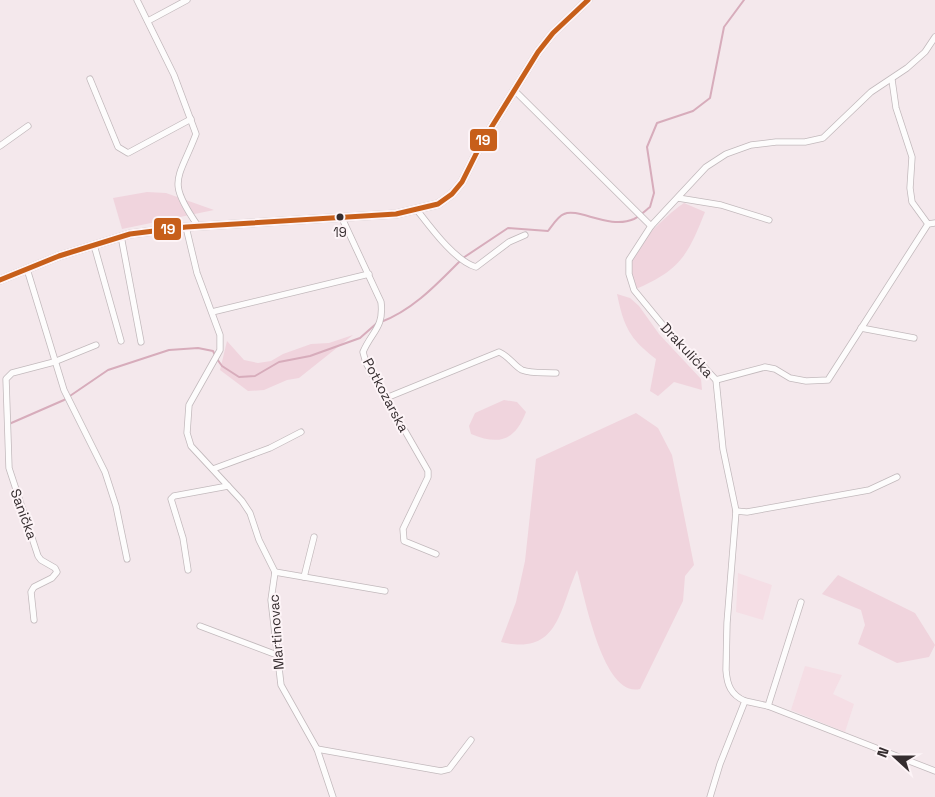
<svg xmlns="http://www.w3.org/2000/svg" width="935" height="797" viewBox="0 0 935 797" font-family="'Space Grotesk',sans-serif">
<style>
.built{fill:#f5dee5}
.green{fill:#f0d4dd}
.lines{fill:none;stroke-linecap:round;stroke-linejoin:round}
.stream{stroke:#d7acbb;stroke-width:2}
.street-casing{stroke:#c2b9bc;stroke-width:7}
.secondary-casing{stroke:#c2b9bc;stroke-width:9}
.street{stroke:#fdfcfc;stroke-width:5.5}
.secondary{stroke:#fdfcfc;stroke-width:8}
.bus-1-casing{stroke:#fdf4f7;stroke-width:9}
.bus-1{stroke:#c75f1a;stroke-width:5}
.bus-dot{fill:#352d2f;stroke:#fdf4f7;stroke-width:2}
.labels{text-anchor:middle;dominant-baseline:central;stroke-width:4;stroke-linejoin:round;paint-order:stroke}
.bus-label{font-size:13px;fill:#352d2f;stroke:#fdf4f7}
.street-label{font-size:14px;fill:#352d2f;stroke:#fdf4f7}
.line-badge{stroke:#fdf4f7;stroke-width:2}
.badge-label{font-size:14px;text-anchor:middle;font-weight:bold;fill:#fff}
</style>
<rect width="100%" height="100%" fill="#f4e8ec"/>
<!-- built -->
<g class="built">
<polygon points="738,573 772,585 763,620 736,612"/>
<polygon points="805,666 842,675 833,694 854,704 845,732 791,710"/>
</g>
<!-- green -->
<g class="green">
<polygon points="147,192 166,193 214,210 122,229 113,198"/>
<path d="M684 203 705 212C687 257 680 270 634 290 633 281 628 267 630 259 634 246 671 211 684 203Z"/>
<path d="M617 294 630 298 639 306 659 334 701 379 702 390 674 382 658 396 650 391 656 359C629 338 624 327 617 294Z"/>
<polygon points="353,335 299,378 287,380 264,390 248,391 220,370 227,341 244,360 258,363 271,361 283,354 311,344 329,343"/>
<path d="M504 400 517 402 526 412C515 440 500 446 471 434L469 426 475 413Z"/>
<path d="M636 413 658 428 672 455 694 565 685 576 683 601 640 689C603 698 585 597 577 570 559 610 559 656 501 642L516 602 525 561 536 459Z"/>
<polygon points="838,575 915,613 935,645 929,657 897,663 858,644 865,625 861,610 822,594"/>
</g>
<g class="lines">
<!-- stream -->
<g class="stream">
<path d="M463 258 508 228 548 231C552 226 558 216 564 214 578 207 609 230 634 219 640 216 645 211 650 207L654 193 647 147 657 123 693 111 710 98 724 27 744 0"/>
<path d="M381 322C413 310 437 284 460 261"/>
<polyline points="217,359 222,366 239,377 255,376 279,362 310,356 360,338 377,323"/>
<polyline points="9,424 64,400 108,370 169,350 198,348 213,351 215,355"/>
</g>
<defs>
<g id="street">
<path d="M137 0 174 75 196 134C178 181 166 180 198 226"/>
<polyline points="148,21 187,0"/>
<polyline points="90,79 118,147 128,153 191,119"/>
<polyline points="892,80 896,108 912,157 910,188 912,202 928,224"/>
<polyline points="514,90 651,226"/>
<polyline points="0,146 28,126"/>
<polyline points="678,198 721,205 769,220"/>
<path d="M417 210C431 228 455 261 476 267L509 242 525 235"/>
<path d="M341 216 381 302C384 328 372 331 363 352L366 363 428 471V477L403 529 404 541 436 554"/>
<polyline points="186,227 197,273 220,335 220,350 189,405 187,433 191,446 242,501 250,513 259,540 275,572 271,600 281,685 317,749 333,797"/>
<polyline points="121,236 141,342"/>
<polyline points="94,245 121,341"/>
<polyline points="27,269 64,390 105,472 116,506 127,559"/>
<polyline points="212,312 369,274"/>
<polyline points="861,328 914,338"/>
<polyline points="716,380 765,367 775,369 790,378 806,381 828,380 928,224 935,223"/>
<path d="M386 398 499 352C509 356 514 366 522 370 532 374 545 372 556 373"/>
<polyline points="213,469 270,448 301,432"/>
<polyline points="736,511 747,512 869,490 897,477"/>
<polyline points="188,570 183,538 171,499 174,496 228,486"/>
<polyline points="275,572 385,591"/>
<polyline points="304,577 314,537"/>
<polyline points="34,620 31,592 34,587 52,578 57,572 55,568 41,560 38,556 9,468 6,379 12,373 54,362 96,345"/>
<polyline points="200,626 277,655"/>
<polyline points="745,701 768,706 935,771"/>
<polyline points="768,706 801,602"/>
<polyline points="317,749 441,771 449,769 471,740"/>
<path d="M710 797 720 764 745 701C731 695 727 685 726 670L727 623 736 511 723 449 716 380 702 365 680 346 634 290 629 274V260L651 226 706 167 726 154 751 145 776 142H805L823 138 871 92 907 68 925 52 935 37"/>
</g>
<polyline id="secondary" points="0,280 59,256 130,234 186,227 396,214 438,204 452,194 462,182 481,144 538,52 553,33 588,0"/>
</defs>
<!-- street casing -->
<use href="#street" class="street-casing"/>
<!-- secondary casing -->
<use href="#secondary" class="secondary-casing"/>
<!-- street -->
<use href="#street" class="street"/>
<!-- secondary -->
<use href="#secondary" class="secondary"/>
<defs>
<polyline id="bus-1" points="0,280 59,256 130,234 186,227 396,214 438,204 452,194 462,182 481,144 538,52 553,33 588,0"/>
</defs>
<!-- bus-1 casing -->
<use href="#bus-1" class="bus-1-casing"/>
<!-- bus-1 -->
<use href="#bus-1" class="bus-1"/>
</g>
<!-- markers -->
<circle class="bus-dot" cx="340" cy="217" r="4.5"/>
<g class="labels">
<!-- bus labels -->
<g class="bus-label">
<text x="340" y="232">19</text>
</g>
<!-- street labels -->
<g class="street-label">
<text transform="translate(687 350) rotate(47)">Drakulićka</text>
<text transform="translate(386 395) rotate(62)">Potkozarska</text>
<text transform="translate(24 514) rotate(70)">Sanička</text>
<text transform="translate(276 632) rotate(-94)">Martinovac</text>
</g>
</g>
<g class="line-badge">
<rect x="469" y="128" width="29" height="24" rx="5" fill="#c75f1a"/>
<rect x="153" y="217" width="29" height="24" rx="5" fill="#c75f1a"/>
</g>
<g class="badge-label">
<text x="483" y="145">19</text>
<text x="168" y="234">19</text>
</g>
<!-- north arrow -->
<g transform="translate(895 757) rotate(291)" stroke="#fdf4f7" stroke-width="4" paint-order="stroke">
<path d="M0-4L9 19L0 12L-9 19Z" fill="#352d2f"/>
<text y="-8" font-size="14" font-weight="bold" text-anchor="middle" fill="#352d2f">N</text>
</g>
</svg>
